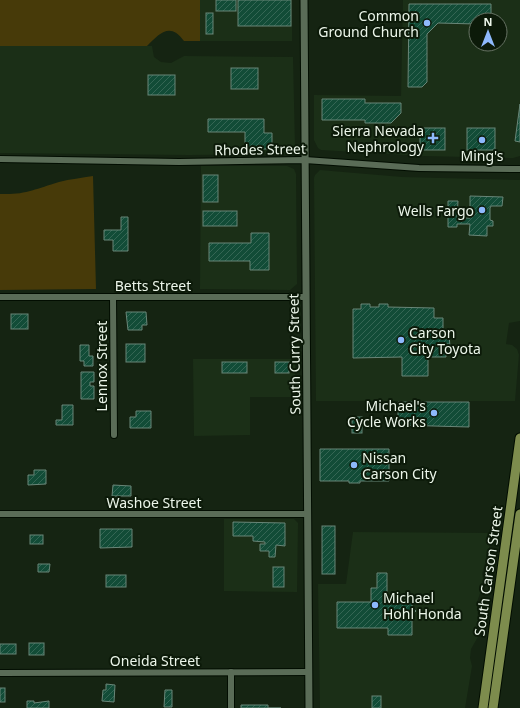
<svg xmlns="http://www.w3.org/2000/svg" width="520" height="708" viewBox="0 0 520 708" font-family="'Noto Sans',sans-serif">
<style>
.built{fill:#1b2f17;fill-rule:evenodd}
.grass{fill:#473a09}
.building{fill:url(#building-hatch);stroke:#698678}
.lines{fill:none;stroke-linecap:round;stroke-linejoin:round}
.minor-casing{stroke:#020d01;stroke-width:8}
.tertiary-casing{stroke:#020d01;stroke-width:9}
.primary-casing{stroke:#020d01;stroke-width:11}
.minor{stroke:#5a6c57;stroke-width:6}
.tertiary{stroke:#5a6c57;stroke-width:7}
.primary{stroke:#7d8c4d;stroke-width:9}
.poi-dot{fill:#8eb9fc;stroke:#0c1a09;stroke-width:1.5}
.labels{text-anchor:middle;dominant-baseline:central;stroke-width:4;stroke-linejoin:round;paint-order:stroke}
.poi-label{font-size:14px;fill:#ecf6ea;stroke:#0c1a09;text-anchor:end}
.street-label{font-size:14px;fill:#ecf6ea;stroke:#0c1a09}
</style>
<defs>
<pattern id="building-hatch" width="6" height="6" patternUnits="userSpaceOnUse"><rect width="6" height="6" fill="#124c37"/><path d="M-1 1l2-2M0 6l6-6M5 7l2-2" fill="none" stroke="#356654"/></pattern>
</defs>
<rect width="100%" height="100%" fill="#152412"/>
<!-- built -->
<g class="built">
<rect x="200" y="0" width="92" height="41"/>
<path d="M403 0H520V156L513 158 423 156 321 150 318 148 314 140V95L401 96ZM476 20H500V44H476Z"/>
<polygon points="0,46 152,46 154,57 161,62 171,63 184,56 293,57 295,147 287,154 189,155 0,153"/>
<polygon points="201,166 287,166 294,169 296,174 297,284 290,290 200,289"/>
<polygon points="320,170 402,177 520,180 520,321 509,323 506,344 512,345 517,349 519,355 515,401 316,401 314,178 315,175"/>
<polygon points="193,359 295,359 295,397 250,397 250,435 194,436"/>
<polygon points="224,519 294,519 298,523 297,592 224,591"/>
<polygon points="353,532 493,533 482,574 484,582 477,602 479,635 471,649 470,658 472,666 465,708 320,708 318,584 346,584"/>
</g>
<!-- grass -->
<g class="grass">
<path d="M0 0H200V41H184C170 22 160 33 147 46H0Z"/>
<path d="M93 176 96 289 0 290V194C26 195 35 189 59 182 70 179 82 178 93 176Z"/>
</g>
<!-- building -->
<g class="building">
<rect x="216" y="0" width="20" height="11"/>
<rect x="238" y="0" width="53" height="26"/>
<polygon points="409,4 491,4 491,20 476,20 476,24 438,23 427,34 427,82 422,87 408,87"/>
<rect x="206" y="13" width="7" height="21"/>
<rect x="231" y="68" width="27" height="21"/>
<rect x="148" y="75" width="27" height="20"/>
<polygon points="322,99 365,99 365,103 401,103 401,113 391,123 365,123 365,120 322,120"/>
<polygon points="520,104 520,142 515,141"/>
<polygon points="208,119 264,119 264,133 272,133 272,149 245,149 245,132 208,132"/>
<rect x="420" y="128" width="25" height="22"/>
<rect x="467" y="128" width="28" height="22"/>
<rect x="203" y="175" width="15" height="27"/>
<polygon points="470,196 503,197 502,206 491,206 490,208 490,220 493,221 493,226 487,226 487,236 469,235 470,224 457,224 457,227 448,227 448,201 458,201 457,218 470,218"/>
<rect x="203" y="211" width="34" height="15"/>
<polygon points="121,217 128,217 128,251 113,251 113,240 104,240 104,230 121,230"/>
<polygon points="251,233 269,233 269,270 250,270 250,261 209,261 209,243 251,243"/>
<polygon points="361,304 370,304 370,307 379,307 379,304 388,304 388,307 434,308 434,318 443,318 443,333 446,334 445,331 447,330 449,334 450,347 448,347 448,344 446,344 446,357 428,357 428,376 402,376 402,357 353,358 353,309 361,309"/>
<polygon points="126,312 146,312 147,325 142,325 142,330 128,330"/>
<rect x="11" y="314" width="17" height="15"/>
<rect x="126" y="344" width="19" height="18"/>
<polygon points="80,345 89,345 89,356 93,356 93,366 84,366 84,361 80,361"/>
<rect x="222" y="362" width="25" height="11"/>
<rect x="275" y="362" width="14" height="11"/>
<polygon points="81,372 94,372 94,382 90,382 90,386 94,386 94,399 81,399"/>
<polygon points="398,402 469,402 469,427 398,425"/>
<polygon points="62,405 73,405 73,425 56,425 56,420 62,420"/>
<polygon points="136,411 151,411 151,428 130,428 130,417 136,417"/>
<rect x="352" y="417" width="10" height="16"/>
<polygon points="320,449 389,449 389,481 360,481 360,483 349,483 349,481 320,481"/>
<polygon points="34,470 46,470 46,484 28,485 28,475 34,475"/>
<polygon points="113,485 131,486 131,496 112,496"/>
<polygon points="233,522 285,523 285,546 276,545 275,557 269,557 269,551 260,551 260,544 265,544 265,542 253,541 253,536 233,536"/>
<rect x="322" y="526" width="13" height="48"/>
<polygon points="100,529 132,529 132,547 100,548"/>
<rect x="30" y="535" width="13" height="9"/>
<polygon points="38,564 50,564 49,572 38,572"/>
<rect x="273" y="567" width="11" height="20"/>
<polygon points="377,573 387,573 387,602 405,602 405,599 412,599 412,607 416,611 412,615 412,635 388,635 388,628 337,628 337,602 371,602 371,588 377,588"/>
<rect x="106" y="575" width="20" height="12"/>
<rect x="29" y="643" width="15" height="12"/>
<rect x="0" y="644" width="16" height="10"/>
<polygon points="106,684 115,685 114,702 102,701 103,690 106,690"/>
<rect x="0" y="688" width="5" height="14"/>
<polygon points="165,690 172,690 172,707 164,707"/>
<rect x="372" y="696" width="9" height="12"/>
<polygon points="27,701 34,701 34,703 49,701 49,708 27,708"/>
<polygon points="241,705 268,705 268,708 281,708 241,708"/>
</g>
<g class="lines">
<defs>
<g id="minor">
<polyline points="0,159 179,162 305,160 419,168 520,169"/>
<polyline points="0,297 306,297"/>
<polyline points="113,297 114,435"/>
<polyline points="0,514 308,514"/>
<polyline points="231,672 231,708"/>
<polyline points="0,673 309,672"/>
</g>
<polyline id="tertiary" points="304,0 309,708"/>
<g id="primary">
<polyline points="483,708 520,438"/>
<polyline points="493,708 520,514"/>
</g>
</defs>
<!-- minor casing -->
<use href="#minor" class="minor-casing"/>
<!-- tertiary casing -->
<use href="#tertiary" class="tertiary-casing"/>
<!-- primary casing -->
<use href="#primary" class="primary-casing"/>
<!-- minor -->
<use href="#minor" class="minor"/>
<!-- tertiary -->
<use href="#tertiary" class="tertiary"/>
<!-- primary -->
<use href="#primary" class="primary"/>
</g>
<!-- markers -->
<g class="poi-dot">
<circle cx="427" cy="23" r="4"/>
<path d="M431 132h4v4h4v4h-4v4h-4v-4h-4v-4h4z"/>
<circle cx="482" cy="140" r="4"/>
<circle cx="482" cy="210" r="4"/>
<circle cx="401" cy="340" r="4"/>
<circle cx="434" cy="413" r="4"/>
<circle cx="354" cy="465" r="4"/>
<circle cx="375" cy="605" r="4"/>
</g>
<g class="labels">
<!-- poi labels -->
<g class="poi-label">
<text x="419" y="15">Common<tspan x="419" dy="16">Ground Church</tspan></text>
<text x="424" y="130">Sierra Nevada<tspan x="424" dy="16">Nephrology</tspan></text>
<text x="482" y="155" text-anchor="middle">Ming's</text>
<text x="474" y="210">Wells Fargo</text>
<text x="409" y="332" text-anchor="start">Carson<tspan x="409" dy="16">City Toyota</tspan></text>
<text x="426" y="405">Michael's<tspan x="426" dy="16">Cycle Works</tspan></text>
<text x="362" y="457" text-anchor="start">Nissan<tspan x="362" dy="16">Carson City</tspan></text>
<text x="383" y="597" text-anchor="start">Michael<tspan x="383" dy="16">Hohl Honda</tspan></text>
</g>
<!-- street labels -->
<g class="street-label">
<text transform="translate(260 149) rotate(-1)">Rhodes Street</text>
<text x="153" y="285">Betts Street</text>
<text transform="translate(294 354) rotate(-91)">South Curry Street</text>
<text transform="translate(101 366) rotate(-90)">Lennox Street</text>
<text x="154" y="502">Washoe Street</text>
<text transform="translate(488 571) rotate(-82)">South Carson Street</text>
<text x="155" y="660">Oneida Street</text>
</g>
</g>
<!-- north arrow -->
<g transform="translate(488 32)"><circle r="19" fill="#0c1a09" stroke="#667263"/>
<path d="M0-3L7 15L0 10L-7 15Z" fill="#8eb9fc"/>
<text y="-6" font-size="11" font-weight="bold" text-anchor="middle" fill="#ecf6ea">N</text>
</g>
</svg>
